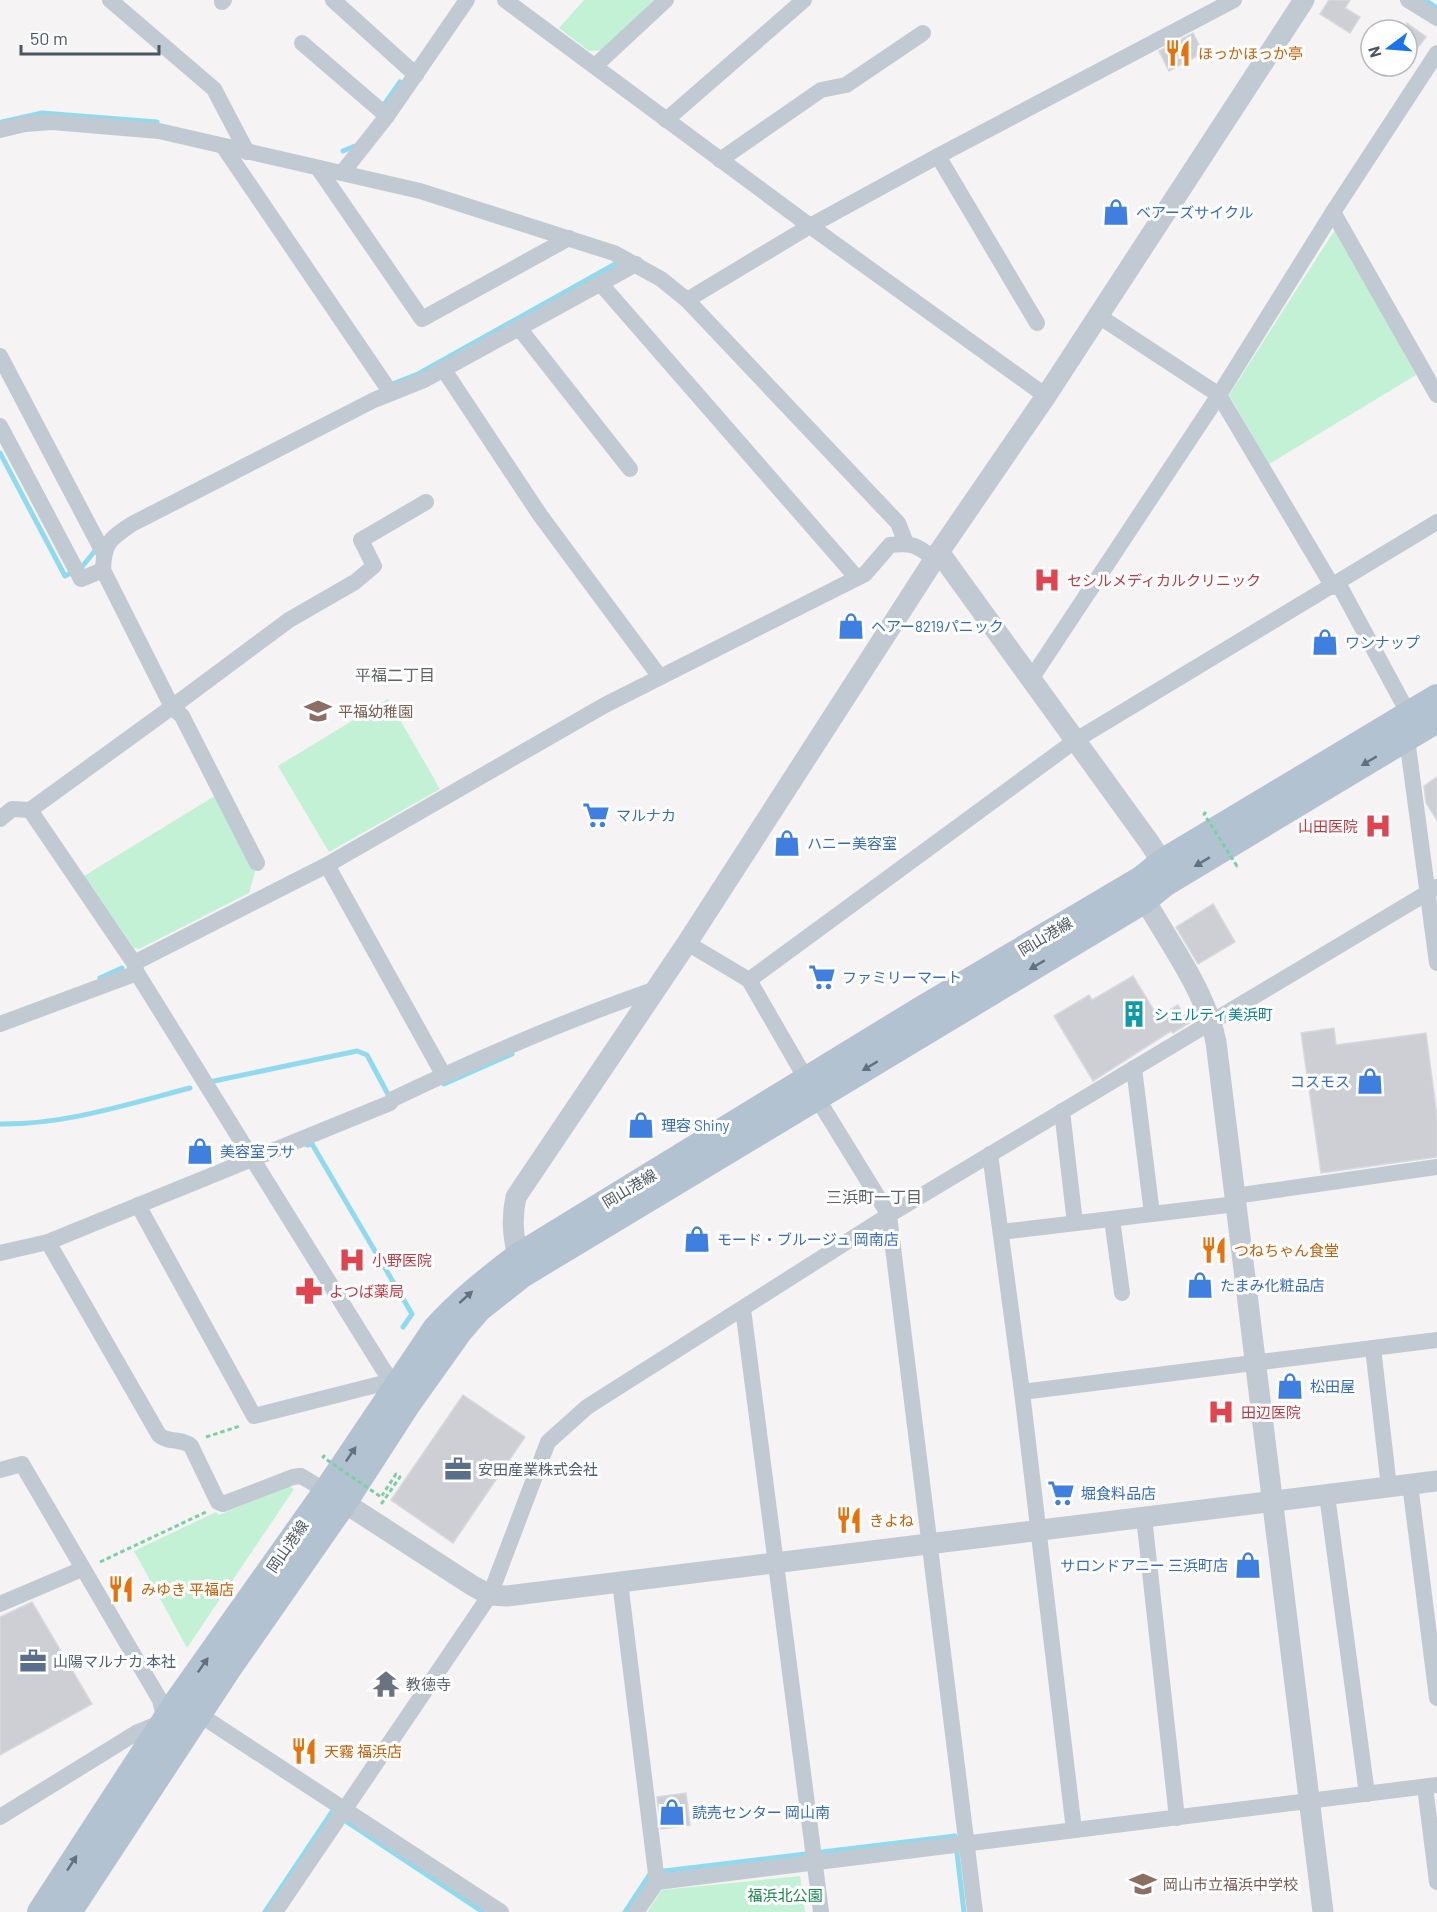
<svg xmlns="http://www.w3.org/2000/svg" width="1437" height="1912" viewBox="0 0 1437 1912" font-family="Barlow,'Noto Sans JP',sans-serif">
<style>
.green{fill:#c3f1d5}
.lines{fill:none;stroke-linecap:round;stroke-linejoin:round}
.stream{stroke:#90daee;stroke-width:5}
.building{fill:#cdcfd5;stroke:#d7d9de;stroke-width:1.5}
.path{stroke:#7ad0a6;stroke-width:3;stroke-dasharray:4.5 3;stroke-linecap:butt}
.minor{stroke:#c1cad2;stroke-width:16}
.tertiary{stroke:#c1cad2;stroke-width:21}
.primary{stroke:#b3c2d1;stroke-width:26}
.path-bridge{stroke:#7ad0a6;stroke-width:3;stroke-dasharray:4.5 3;stroke-linecap:butt}
.oneway{fill:#64717d}
.labels{text-anchor:middle;dominant-baseline:central;stroke-width:6;stroke-linejoin:round;paint-order:stroke}
.food-label{font-size:15px;fill:#c56008;stroke:#fff;text-anchor:start}
.shop-label{font-size:15px;fill:#366cbe;stroke:#fff;text-anchor:start}
.health-label{font-size:15px;fill:#be3a42;stroke:#fff;text-anchor:start}
.education-label{font-size:15px;fill:#785e54;stroke:#fff;text-anchor:start}
.street-label{font-size:15px;fill:#4a5661;stroke:#fff}
.culture-label{font-size:15px;fill:#0d838f;stroke:#fff;text-anchor:start}
.service-label{font-size:15px;fill:#4e5e75;stroke:#fff;text-anchor:start}
.worship-label{font-size:15px;fill:#5b616d;stroke:#fff;text-anchor:start}
.park-label{font-size:15px;fill:#17864f;stroke:#fff}
.neighbourhood-label{font-size:16px;fill:#5f6368;stroke:#fff}
</style>
<rect width="100%" height="100%" fill="#f5f3f3"/>
<!-- green -->
<g class="green">
<polygon points="584,0 654,0 602,50 589,51 559,28"/>
<polygon points="1336,228 1416,375 1269,464 1229,395"/>
<polygon points="388,699 440,789 329,852 278,766"/>
<polygon points="218,794 255,872 249,893 139,949 134,948 84,876"/>
<polygon points="288,1486 294,1489 187,1648 134,1551 216,1512 219,1515"/>
<polygon points="800,1876 805,1912 647,1912 662,1890"/>
</g>
<g class="lines">
<!-- stream -->
<g class="stream">
<polyline points="1425,0 1437,8"/>
<polyline points="381,109 400,82"/>
<polyline points="2,122 42,113 157,122"/>
<polyline points="343,151 355,146"/>
<polyline points="390,385 418,374 617,263"/>
<polyline points="0,453 65,576 81,568 98,547"/>
<polyline points="100,978 122,968"/>
<polyline points="214,1081 357,1051 367,1055 390,1098"/>
<polyline points="444,1084 512,1054"/>
<path d="M0 1124C65 1125 128 1104 190 1088"/>
<polyline points="307,1145 312,1144 412,1314 403,1327"/>
<polyline points="265,1912 332,1812 483,1912"/>
<polyline points="625,1912 650,1874 664,1871 955,1836 964,1912"/>
</g>
</g>
<!-- building -->
<g class="building">
<polygon points="1329,0 1350,0 1345,8 1360,17 1350,33 1320,14"/>
<polygon points="1407,23 1426,37 1407,62"/>
<polygon points="1193,33 1203,53 1169,71 1159,51"/>
<polygon points="1437,777 1437,820 1426,803 1424,786"/>
<polygon points="1213,904 1235,942 1198,964 1176,927"/>
<polygon points="1133,976 1158,1017 1178,1005 1189,1023 1173,1033 1171,1031 1093,1081 1054,1016 1089,995 1092,1000"/>
<polygon points="1334,1028 1336,1045 1426,1033 1437,1116 1437,1157 1321,1173 1301,1033"/>
<polygon points="463,1395 525,1437 453,1543 391,1500"/>
<polygon points="32,1602 92,1704 0,1755 0,1617"/>
<polygon points="686,1793 690,1825 661,1829 657,1797"/>
</g>
<g class="lines">
<!-- path -->
<g class="path">
<polyline points="206,1437 240,1426"/>
<polyline points="381,1502 382,1503 400,1477 396,1474 383,1494"/>
<polyline points="100,1562 206,1512"/>
</g>
<!-- minor -->
<g class="minor">
<polyline points="110,0 214,89 247,152"/>
<polyline points="333,0 416,75"/>
<polyline points="505,0 810,226 1046,396"/>
<polyline points="1408,0 1437,18"/>
<polyline points="222,2 224,0"/>
<polyline points="302,43 387,116"/>
<polyline points="595,66 666,0"/>
<polyline points="666,120 804,0"/>
<polyline points="0,130 25,124 52,122 159,131 420,191 614,253 661,279 687,300 898,523 906,543"/>
<polyline points="223,146 391,393"/>
<polyline points="938,156 1037,323"/>
<polyline points="720,160 821,90 846,85 923,33"/>
<polyline points="318,168 422,319 569,238"/>
<polyline points="342,173 387,116 467,0"/>
<polyline points="1333,212 1437,395"/>
<polyline points="600,283 857,578"/>
<polyline points="687,300 810,226 938,156 1234,0"/>
<polyline points="1097,315 1219,395 1333,587"/>
<polyline points="519,328 630,469"/>
<polyline points="0,356 104,554"/>
<polyline points="444,370 540,515 660,677"/>
<polyline points="0,426 81,579 103,570"/>
<polyline points="1338,583 1413,722"/>
<polyline points="1031,679 1219,395 1333,212 1437,53"/>
<polyline points="1403,732 1407,739 1437,963"/>
<polyline points="30,810 134,963 137,973 383,1369 401,1394"/>
<path d="M0 819 12 809 30 810 172 707 103 570C104 542 110 539 132 524L374 400 424 380 636 264"/>
<polyline points="257,863 182,716 172,707 289,620 355,582 374,566 361,540 426,502"/>
<polyline points="327,865 443,1074"/>
<polyline points="687,943 749,980 817,1098 889,1215 975,1912"/>
<path d="M134 963 327 865 605 705 865 574 890 545C913 542 917 546 935 559"/>
<polyline points="749,980 1076,740 1437,522"/>
<polyline points="0,1024 137,973"/>
<polyline points="1134,1068 1152,1214"/>
<polyline points="1062,1111 1075,1223"/>
<polyline points="990,1154 1022,1392 1074,1830"/>
<polyline points="1235,1196 1437,1167"/>
<polyline points="138,1205 254,1416 392,1381"/>
<polyline points="1112,1219 1122,1293"/>
<polyline points="1001,1232 1236,1204"/>
<path d="M48 1242 159 1435C168 1443 182 1438 191 1446L218 1502 223 1504 293 1477 301 1476 326 1491"/>
<path d="M0 1253 48 1242 390 1103 393 1099C479 1058 566 1020 656 989"/>
<polyline points="743,1309 821,1912"/>
<polyline points="1373,1348 1389,1487"/>
<polyline points="1022,1392 1437,1340"/>
<polyline points="0,1470 22,1464 160,1700 165,1721 136,1733 0,1817"/>
<polyline points="1410,1484 1437,1698"/>
<polyline points="1327,1495 1367,1794"/>
<polyline points="1144,1517 1177,1818"/>
<polyline points="620,1582 657,1882 636,1912"/>
<polyline points="0,1604 82,1569"/>
<polyline points="191,1709 501,1912"/>
<polyline points="1425,1787 1437,1882"/>
<polyline points="657,1882 1437,1785"/>
<polyline points="275,1912 490,1595 548,1442 587,1407 889,1215 1437,887"/>
</g>
<!-- tertiary -->
<g class="tertiary">
<polyline points="939,552 1149,842 1162,862 1165,878"/>
<path d="M1142 884 1145 900C1170 944 1206 992 1216 1042L1323 1912"/>
<path d="M520 1269C515 1244 510 1223 516 1197L687 943 939 552 1046 396 1304 0"/>
<polyline points="331,1494 473,1586 490,1595 507,1596 1437,1481"/>
</g>
<!-- primary -->
<g class="primary">
<path d="M40 1912 178 1700 326 1491 435 1329C460 1301 488 1279 518 1256L923 1008 1141 879 1162 862 1437 697"/>
<polyline points="69,1912 227,1671 344,1503 408,1404 460,1331 479,1309 522,1275 1145,900 1166,883 1437,720"/>
</g>
<!-- path-bridge -->
<g class="path-bridge">
<polyline points="1206,812 1204,814 1237,866 1238,865"/>
<polyline points="325,1455 323,1457 381,1497 383,1494"/>
</g>
</g>
<!-- one-way arrows -->
<defs><path id="oneway-solid" d="M-6-.8H1V-3.2L6.5 0L1 3.2V.8H-6Z" transform="scale(1.5)"/></defs>
<g class="oneway">
<use href="#oneway-solid" transform="translate(1369 761) rotate(149)"/>
<use href="#oneway-solid" transform="translate(1202 862) rotate(149)"/>
<use href="#oneway-solid" transform="translate(1037 965) rotate(149)"/>
<use href="#oneway-solid" transform="translate(870 1066) rotate(149)"/>
<use href="#oneway-solid" transform="translate(466 1297) rotate(-42)"/>
<use href="#oneway-solid" transform="translate(351 1454) rotate(-56)"/>
<use href="#oneway-solid" transform="translate(203 1665) rotate(-55)"/>
<use href="#oneway-solid" transform="translate(72 1863) rotate(-57)"/>
</g>
<!-- icons -->
<defs>
<symbol id="restaurant-bare" viewBox="-9 -9 18 18"><path d="M-5-6h1v4h1v-4h1v4h1v-4h1v5L-1.5 .5V6h-2V.5L-5-1ZM5-6V6H3V1.5H1.5Q1.5-4 5-6Z" fill="#e8710a" stroke="#fff" stroke-width="2.5" paint-order="stroke"/></symbol>
<symbol id="shop-bare" viewBox="-9 -9 18 18"><path d="M-5-2.5h2.3a2.7 3.5 0 0 1 5.4 0H5L5.5 6h-11ZM-1.5-2.5h3a1.5 2.3 0 0 0-3 0Z" fill="#3f7fe0" stroke="#fff" stroke-width="2.5" paint-order="stroke"/></symbol>
<symbol id="hospital-bare" viewBox="-9 -9 18 18"><path d="M-5-5h3v3.5h4V-5h3V5h-3V1.5h-4V5h-3Z" fill="#e0444e" stroke="#fff" stroke-width="2.5" paint-order="stroke"/></symbol>
<symbol id="school-bare" viewBox="-9 -9 18 18"><path d="M0-5L7-2L0 1L-7-2ZM-4 1L0 2.5L4 1V4Q0 6-4 4Z" fill="#8d6e63" stroke="#fff" stroke-width="2.5" paint-order="stroke"/></symbol>
<symbol id="supermarket-bare" viewBox="-9 -9 18 18"><path d="M-6-5.5h2.5l.6 2H6L4.5 2H-2.5L-4.4-4H-6ZM-1.5 3.2a1.3 1.3 0 1 0 .1 0ZM3 3.2a1.3 1.3 0 1 0 .1 0Z" fill="#3f7fe0" stroke="#fff" stroke-width="2.5" paint-order="stroke"/></symbol>
<symbol id="building-bare" viewBox="-9 -9 18 18"><path d="M-4-6H4V6H1V3H-1V6H-4ZM-2.5-4.3h1.7v1.8h-1.7ZM.8-4.3h1.7v1.8H.8ZM-2.5-1h1.7V.8h-1.7ZM.8-1h1.7V.8H.8Z" fill="#0f9aa8" stroke="#fff" stroke-width="2.5" paint-order="stroke"/></symbol>
<symbol id="pharmacy-bare" viewBox="-9 -9 18 18"><path d="M-2-6h4v4h4v4h-4v4h-4v-4h-4v-4h4Z" fill="#e0444e" stroke="#fff" stroke-width="2.5" paint-order="stroke"/></symbol>
<symbol id="office-bare" viewBox="-9 -9 18 18"><path d="M-6-3h4V-5.5h4V-3h4V5H-6ZM-1-4.5V-3h2v-1.5ZM-6 0V1H6V0Z" fill="#5c6f8a" stroke="#fff" stroke-width="2.5" paint-order="stroke"/></symbol>
<symbol id="temple-bare" viewBox="-9 -9 18 18"><path d="M0-6L5-2H3V0L6.5 2.5H4V6H1.5V3h-3V6H-4V2.5H-6.5L-3 0V-2H-5Z" fill="#6b7280" stroke="#fff" stroke-width="2.5" paint-order="stroke"/></symbol>
</defs>
<g fill-rule="evenodd">
<use href="#restaurant-bare" x="1159" y="34" width="38" height="38"/>
<use href="#shop-bare" x="1097" y="193" width="38" height="38"/>
<use href="#hospital-bare" x="1028" y="561" width="38" height="38"/>
<use href="#shop-bare" x="832" y="607" width="38" height="38"/>
<use href="#shop-bare" x="1306" y="623" width="38" height="38"/>
<use href="#school-bare" x="299" y="692" width="38" height="38"/>
<use href="#supermarket-bare" x="577" y="796" width="38" height="38"/>
<use href="#hospital-bare" x="1359" y="807" width="38" height="38"/>
<use href="#shop-bare" x="768" y="824" width="38" height="38"/>
<use href="#supermarket-bare" x="803" y="958" width="38" height="38"/>
<use href="#building-bare" x="1115" y="995" width="38" height="38"/>
<use href="#shop-bare" x="1351" y="1062" width="38" height="38"/>
<use href="#shop-bare" x="622" y="1106" width="38" height="38"/>
<use href="#shop-bare" x="181" y="1132" width="38" height="38"/>
<use href="#shop-bare" x="678" y="1220" width="38" height="38"/>
<use href="#restaurant-bare" x="1195" y="1231" width="38" height="38"/>
<use href="#hospital-bare" x="333" y="1241" width="38" height="38"/>
<use href="#shop-bare" x="1181" y="1266" width="38" height="38"/>
<use href="#pharmacy-bare" x="290" y="1272" width="38" height="38"/>
<use href="#shop-bare" x="1271" y="1367" width="38" height="38"/>
<use href="#hospital-bare" x="1202" y="1393" width="38" height="38"/>
<use href="#office-bare" x="439" y="1450" width="38" height="38"/>
<use href="#supermarket-bare" x="1042" y="1474" width="38" height="38"/>
<use href="#restaurant-bare" x="830" y="1501" width="38" height="38"/>
<use href="#shop-bare" x="1229" y="1546" width="38" height="38"/>
<use href="#restaurant-bare" x="102" y="1570" width="38" height="38"/>
<use href="#office-bare" x="14" y="1642" width="38" height="38"/>
<use href="#temple-bare" x="367" y="1665" width="38" height="38"/>
<use href="#restaurant-bare" x="285" y="1732" width="38" height="38"/>
<use href="#shop-bare" x="653" y="1793" width="38" height="38"/>
<use href="#school-bare" x="1124" y="1865" width="38" height="38"/>
</g>
<g class="labels">
<!-- food labels -->
<g class="food-label">
<text x="1198" y="53">ほっかほっか亭</text>
<text x="1234" y="1250">つねちゃん食堂</text>
<text x="869" y="1520">きよね</text>
<text x="141" y="1589">みゆき 平福店</text>
<text x="324" y="1751">天霧 福浜店</text>
</g>
<!-- shop labels -->
<g class="shop-label">
<text x="1136" y="212">ベアーズサイクル</text>
<text x="871" y="626">ヘアー8219パニック</text>
<text x="1345" y="642">ワンナップ</text>
<text x="616" y="815">マルナカ</text>
<text x="807" y="843">ハニー美容室</text>
<text x="842" y="977">ファミリーマート</text>
<text x="1350" y="1081" text-anchor="end">コスモス</text>
<text x="661" y="1125">理容 Shiny</text>
<text x="220" y="1151">美容室ラサ</text>
<text x="717" y="1239">モード・ブルージュ 岡南店</text>
<text x="1220" y="1285">たまみ化粧品店</text>
<text x="1310" y="1386">松田屋</text>
<text x="1081" y="1493">堀食料品店</text>
<text x="1228" y="1565" text-anchor="end">サロンドアニー 三浜町店</text>
<text x="692" y="1812">読売センター 岡山南</text>
</g>
<!-- health labels -->
<g class="health-label">
<text x="1067" y="580">セシルメディカルクリニック</text>
<text x="1358" y="826" text-anchor="end">山田医院</text>
<text x="372" y="1260">小野医院</text>
<text x="329" y="1291">よつば薬局</text>
<text x="1241" y="1412">田辺医院</text>
</g>
<!-- education labels -->
<g class="education-label">
<text x="338" y="711">平福幼稚園</text>
<text x="1163" y="1884">岡山市立福浜中学校</text>
</g>
<!-- street labels -->
<g class="street-label">
<text transform="translate(1045 936) rotate(-31)">岡山港線</text>
<text transform="translate(629 1188) rotate(-31)">岡山港線</text>
<text transform="translate(287 1546) rotate(-55)">岡山港線</text>
</g>
<!-- culture labels -->
<g class="culture-label">
<text x="1154" y="1014">シェルティ美浜町</text>
</g>
<!-- service labels -->
<g class="service-label">
<text x="478" y="1469">安田産業株式会社</text>
<text x="53" y="1661">山陽マルナカ 本社</text>
</g>
<!-- worship labels -->
<g class="worship-label">
<text x="406" y="1684">教徳寺</text>
</g>
<!-- park labels -->
<g class="park-label">
<text x="785" y="1895">福浜北公園</text>
</g>
<!-- neighbourhood labels -->
<g class="neighbourhood-label">
<text x="395" y="674">平福二丁目</text>
<text x="874" y="1196">三浜町一丁目</text>
</g>
</g>
<!-- north arrow -->
<g transform="translate(1389 48) rotate(254)"><circle r="28" fill="#ffffff" stroke="#b7bbc0" stroke-width="1.5"/>
<path d="M0-4.5L10 22L0 15L-10 22Z" fill="#1a73e8"/>
<text y="-9" font-size="16" font-weight="bold" text-anchor="middle" fill="#4a5661">N</text>
</g>
<!-- scale -->
<path d="M21 45v9h138v-9" fill="none" stroke="#4a5661" stroke-width="3"/>
<text x="30" y="45" font-size="18" fill="#4a5661" stroke="#ffffff" stroke-width="4.5" paint-order="stroke">50 m</text>
</svg>
